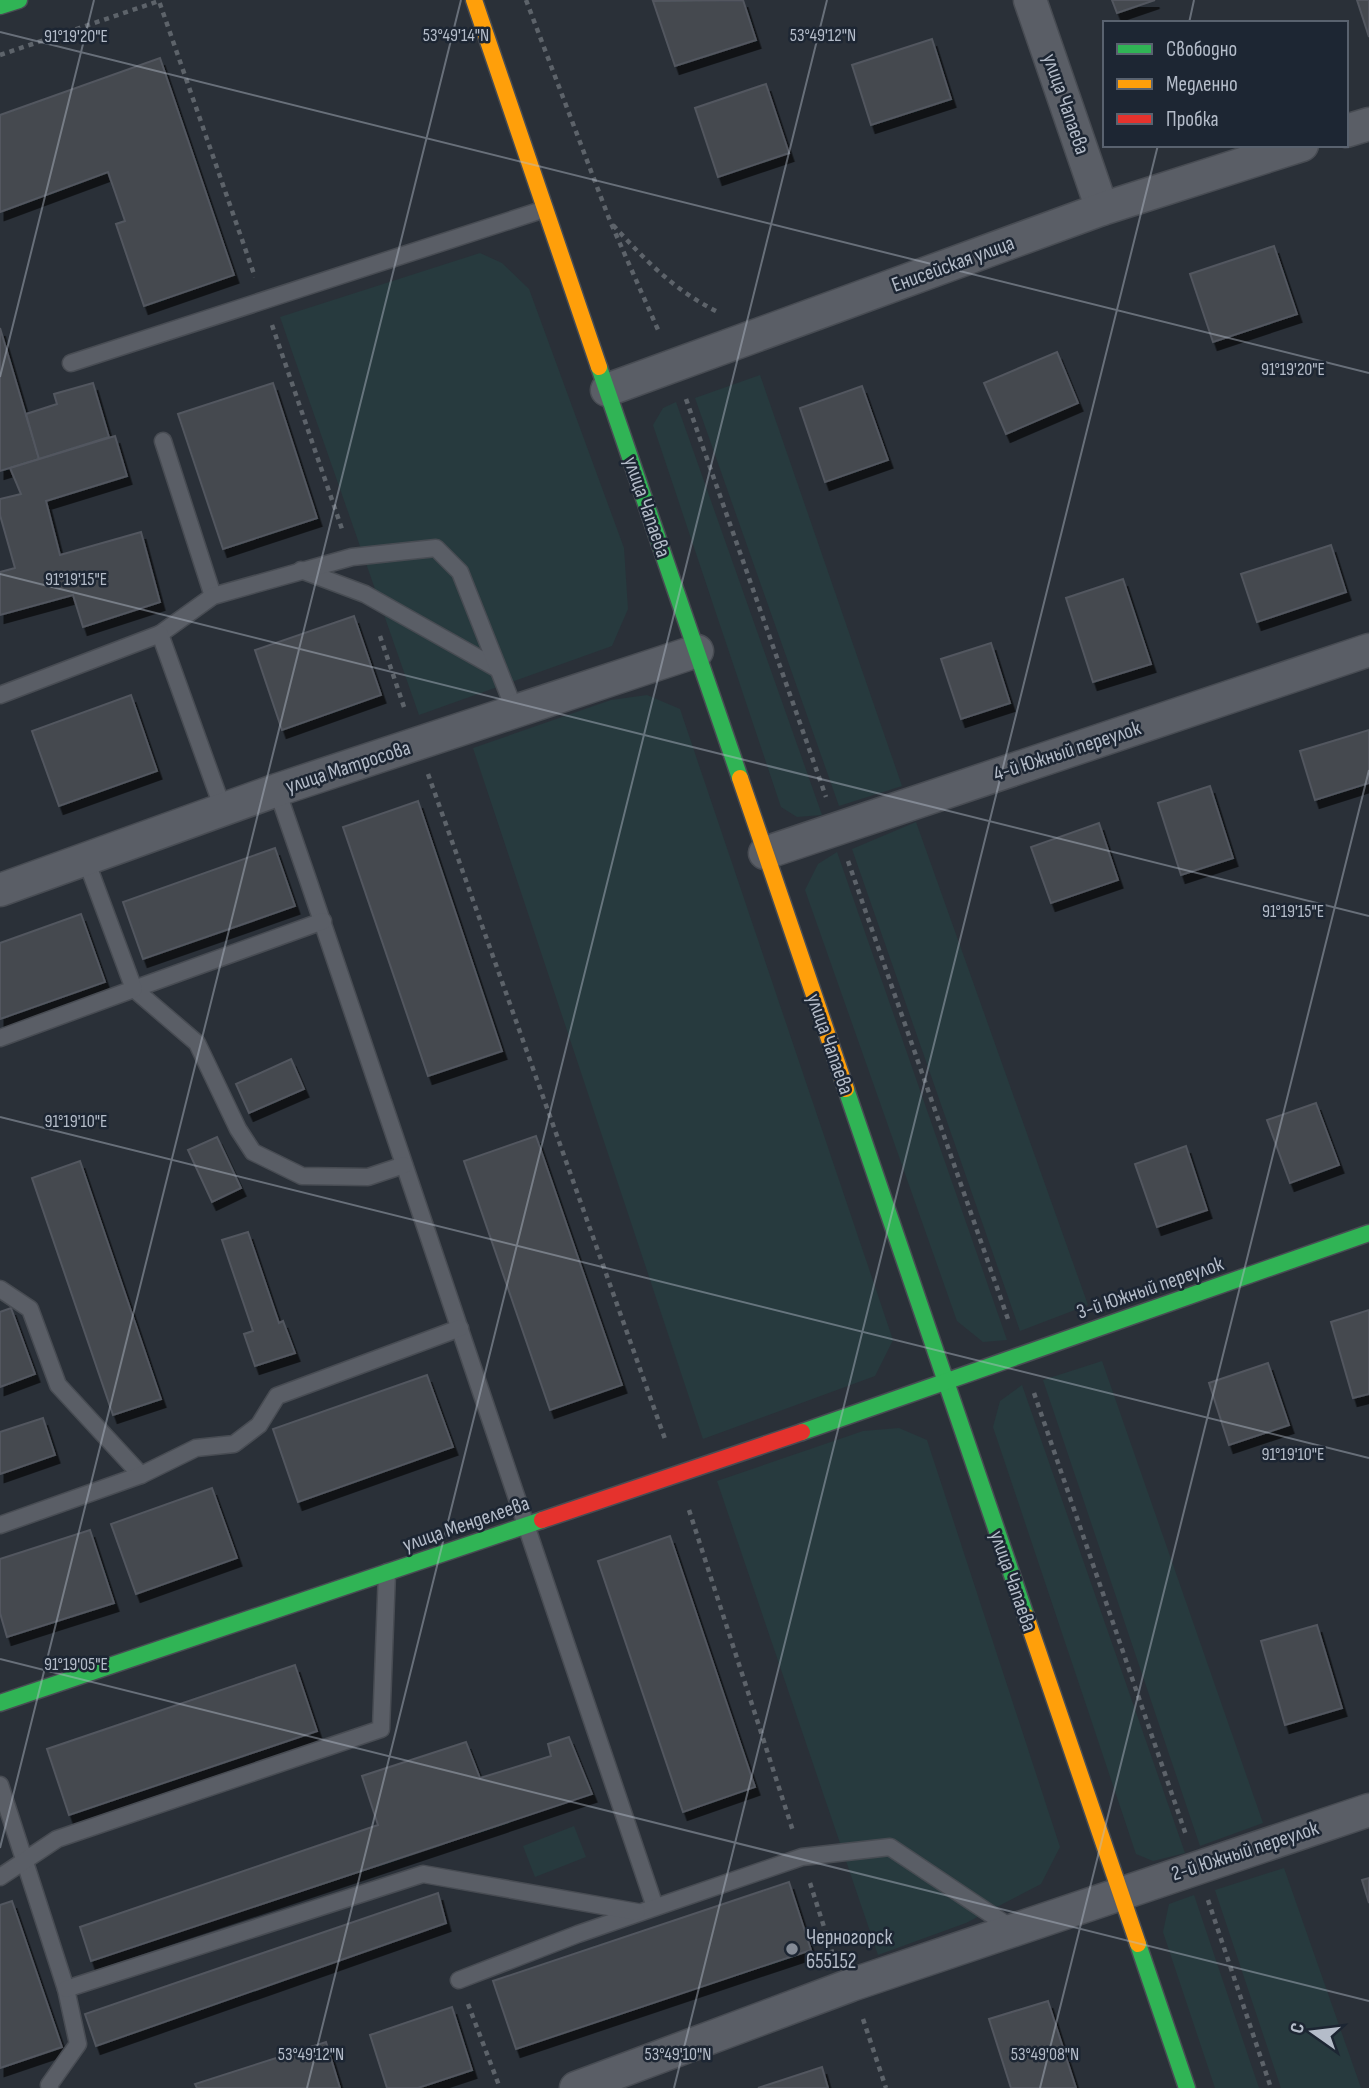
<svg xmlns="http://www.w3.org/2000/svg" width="1369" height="2088" viewBox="0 0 1369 2088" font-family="'Sofia Sans Condensed',sans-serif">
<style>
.green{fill:#273a3e}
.building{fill:#444950;stroke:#52575f;stroke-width:2;filter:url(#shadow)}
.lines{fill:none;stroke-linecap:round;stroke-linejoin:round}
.lane-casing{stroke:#484c53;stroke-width:19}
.street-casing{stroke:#484c53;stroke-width:35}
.fast-casing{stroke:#484c53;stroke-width:19}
.slow-casing{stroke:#484c53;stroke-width:19}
.jam-casing{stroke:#484c53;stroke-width:19}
.path{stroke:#5d636a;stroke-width:4.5;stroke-dasharray:5 5;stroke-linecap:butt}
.lane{stroke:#5a5e66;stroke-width:16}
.street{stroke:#5a5e66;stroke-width:32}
.fast{stroke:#30b455;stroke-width:16}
.slow{stroke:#ff9f0a;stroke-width:16}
.jam{stroke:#e5322d;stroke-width:16}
.ticks{fill:none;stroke:#b4bcc9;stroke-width:2;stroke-opacity:0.45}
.poi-dot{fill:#848b96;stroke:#1d2633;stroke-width:2.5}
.labels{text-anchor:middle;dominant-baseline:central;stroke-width:5;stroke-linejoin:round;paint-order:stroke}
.street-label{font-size:21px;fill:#b4bcc9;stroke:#1d2633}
.poi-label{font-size:21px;fill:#b4bcc9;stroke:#1d2633;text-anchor:start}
.ticks-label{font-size:18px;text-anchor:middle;fill:#b4bcc9;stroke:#1d2633;stroke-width:5;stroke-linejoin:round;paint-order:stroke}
</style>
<defs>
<filter id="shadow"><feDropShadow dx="4.5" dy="8" stdDeviation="0" flood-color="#0009"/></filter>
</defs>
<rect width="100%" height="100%" fill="#2a3038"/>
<!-- green -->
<g class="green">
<polygon points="480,253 502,263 529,289 624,548 628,609 612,646 419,715 280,317"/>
<polygon points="760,375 902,786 839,806 695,398"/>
<polygon points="676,402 822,815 797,817 781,807 653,425 663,408"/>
<polygon points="647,695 680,709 893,1340 875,1376 703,1439 473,748 611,700"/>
<polygon points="916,822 1088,1305 1020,1331 852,849"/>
<polygon points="837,852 1007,1340 983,1342 957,1321 805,890 818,864"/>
<polygon points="1102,1361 1263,1823 1200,1846 1043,1380"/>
<polygon points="1022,1385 1185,1853 1153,1861 1136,1854 993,1427 1000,1401"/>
<polygon points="899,1428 927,1440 1060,1847 1041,1884 966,1923 878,1955 717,1481 863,1431"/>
<polygon points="574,1826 586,1857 535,1877 523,1846"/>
<polygon points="1284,1868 1361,2088 1281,2088 1215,1890"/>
<polygon points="1194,1895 1259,2088 1215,2088 1163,1932 1169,1904"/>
</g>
<!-- building -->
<g class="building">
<polygon points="743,0 756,40 675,66 653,1"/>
<polygon points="1112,0 1155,0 1117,13"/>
<polygon points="1357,0 1369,0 1369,37"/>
<polygon points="932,39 951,99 871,125 852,65"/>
<polygon points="160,58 234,275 144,306 116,224 125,221 108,172 0,212 0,115"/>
<polygon points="766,84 789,153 718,177 695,108"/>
<polygon points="1274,246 1297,314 1213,342 1190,274"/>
<polygon points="0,328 39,459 0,471"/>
<polygon points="1057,352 1078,403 1006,434 984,383"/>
<polygon points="93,383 109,437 39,459 26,414 57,404 54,394"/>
<polygon points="273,383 317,518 223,549 178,414"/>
<polygon points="862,386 888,460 825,482 800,408"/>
<polygon points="115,436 127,476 46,501 60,555 141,532 160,602 83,627 73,595 0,615 0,572 15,568 0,515 0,499 21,494 10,468"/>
<polygon points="1331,545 1346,592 1257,622 1241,574"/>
<polygon points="1123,579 1151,664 1093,682 1066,598"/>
<polygon points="354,616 381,695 282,730 255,650"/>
<polygon points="991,643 1010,703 961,719 941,659"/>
<polygon points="131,695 157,771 59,806 32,731"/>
<polygon points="1369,730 1369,783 1315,800 1300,751"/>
<polygon points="1210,786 1233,858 1181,875 1158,803"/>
<polygon points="418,801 502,1051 428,1076 343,827"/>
<polygon points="1099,823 1118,880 1051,903 1031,847"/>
<polygon points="275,848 295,906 143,959 123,902"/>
<polygon points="81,914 105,982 0,1019 0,943"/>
<polygon points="291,1059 304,1089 249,1113 236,1084"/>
<polygon points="1316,1103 1339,1165 1290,1183 1267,1120"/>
<polygon points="536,1136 622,1385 550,1410 464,1161"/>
<polygon points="217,1137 241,1188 212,1202 188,1150"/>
<polygon points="1186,1146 1207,1210 1157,1227 1135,1164"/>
<polygon points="80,1161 161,1399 113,1415 32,1178"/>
<polygon points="248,1232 279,1323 283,1321 295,1353 255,1366 244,1334 253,1331 222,1240"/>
<polygon points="11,1308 35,1374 0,1387 0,1312"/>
<polygon points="1369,1310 1369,1394 1353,1398 1331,1322"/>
<polygon points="1268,1363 1289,1425 1229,1445 1209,1383"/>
<polygon points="427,1375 453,1447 298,1502 273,1429"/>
<polygon points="43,1418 55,1455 0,1474 0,1432"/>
<polygon points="212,1488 237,1558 136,1594 111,1524"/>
<polygon points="90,1530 114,1603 7,1637 0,1613 0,1559"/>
<polygon points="670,1536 755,1787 683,1812 598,1561"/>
<polygon points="1317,1625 1342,1708 1285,1725 1261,1641"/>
<polygon points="295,1665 317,1731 69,1815 47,1749"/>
<polygon points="569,1737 592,1794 91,1961 80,1927 378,1825 362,1776 466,1742 480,1778 551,1756 548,1744"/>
<polygon points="1369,1878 1369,1903 1362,1880"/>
<polygon points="789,1882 811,1950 516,2049 493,1981"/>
<polygon points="438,1893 446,1923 96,2046 85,2014"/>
<polygon points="12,1901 62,2047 0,2068 0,1905"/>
<polygon points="1048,2001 1076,2088 1011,2088 989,2019"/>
<polygon points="452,2007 472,2070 418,2088 387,2088 370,2035"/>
<polygon points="326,2042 340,2088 197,2088 195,2084"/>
<polygon points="822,2067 828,2088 758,2088"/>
</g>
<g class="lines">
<defs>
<g id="lane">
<polyline points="71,363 545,209"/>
<polyline points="163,441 213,596"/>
<polyline points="301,570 365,594 498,669"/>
<polyline points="160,634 213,596 352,557 436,548 460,572 515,711"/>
<polyline points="0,695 160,634 223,809"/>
<path d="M277 790C406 1161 526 1535 655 1907"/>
<polyline points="323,921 134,989 197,1043 238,1129 253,1152 302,1176 368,1177 404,1165"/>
<polyline points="0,1038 134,989 86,860"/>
<polyline points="0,1289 30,1309 58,1385 141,1475"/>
<polyline points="0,1525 141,1475 196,1448 234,1444 259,1425 277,1396 460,1328"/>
<polyline points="0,1785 66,1989 78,2044 49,2085 50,2088"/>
<polyline points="0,1877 57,1839 381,1729 387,1572"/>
<polyline points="459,1980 578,1934 802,1857 890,1847 1013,1929"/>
<polyline points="66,1989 423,1874 637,1912"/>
</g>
<g id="street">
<polyline points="1030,0 1102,209"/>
<polyline points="1346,131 1369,124"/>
<polyline points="607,390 1102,209 1302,145"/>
<polyline points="765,853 1369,650"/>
<polyline points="0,890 277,790 697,651"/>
<polyline points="576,2088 851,1985 1369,1810"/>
</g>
<g id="fast">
<polyline points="0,6 19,0"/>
<polyline points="599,367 740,778"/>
<polyline points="846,1089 1026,1616"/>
<polyline points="802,1432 1369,1233"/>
<polyline points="0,1703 542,1520"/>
<polyline points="1138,1944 1187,2088"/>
</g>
<g id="slow">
<polyline points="474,0 599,367"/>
<polyline points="740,778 846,1089"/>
<polyline points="1026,1616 1138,1944"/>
</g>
<polyline id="jam" points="542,1520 802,1432"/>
</defs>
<!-- lane casing -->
<use href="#lane" class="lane-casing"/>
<!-- street casing -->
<use href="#street" class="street-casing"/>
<!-- fast casing -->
<use href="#fast" class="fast-casing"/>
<!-- slow casing -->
<use href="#slow" class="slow-casing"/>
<!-- jam casing -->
<use href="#jam" class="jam-casing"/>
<!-- path -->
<g class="path">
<polyline points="526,0 610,221 659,332"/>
<polyline points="0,55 159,1 255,277"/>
<path d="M613 225C645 260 675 291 718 312"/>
<polyline points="272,325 343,532"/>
<polyline points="686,399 826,797"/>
<polyline points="380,636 405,710"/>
<polyline points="428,774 665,1439"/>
<polyline points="848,861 1009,1322"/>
<polyline points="1034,1393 1186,1835"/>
<polyline points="689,1510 793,1831"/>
<polyline points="810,1883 833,1955"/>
<polyline points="1208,1900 1271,2088"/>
<polyline points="468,2004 500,2088"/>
<polyline points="863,2019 886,2088"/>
</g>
<!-- lane -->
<use href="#lane" class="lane"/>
<!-- street -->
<use href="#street" class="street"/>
<!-- fast -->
<use href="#fast" class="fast"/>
<!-- slow -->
<use href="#slow" class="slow"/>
<!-- jam -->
<use href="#jam" class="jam"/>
</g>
<!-- ticks -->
<path class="ticks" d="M1189 23 1194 0M0 32 1369 373M0 377 94 0M0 574 1369 916M0 1117 1369 1458M0 1659 1369 2001M0 1848 461 0M307 2088 827 0M674 2088 1158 145M1040 2088 1369 770"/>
<!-- markers -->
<circle class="poi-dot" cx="792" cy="1949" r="7"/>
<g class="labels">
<!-- street labels -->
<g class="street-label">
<text transform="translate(1066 104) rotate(71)">улица Чапаева</text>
<text transform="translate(953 264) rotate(-20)">Енисейская улица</text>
<text transform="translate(647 507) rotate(71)">улица Чапаева</text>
<text transform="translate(1067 751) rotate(-18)">4-й Южный переулок</text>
<text transform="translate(348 767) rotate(-18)">улица Матросова</text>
<text transform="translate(830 1044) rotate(71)">улица Чапаева</text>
<text transform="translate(1150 1288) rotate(-19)">3-й Южный переулок</text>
<text transform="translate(466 1524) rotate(-19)">улица Менделеева</text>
<text transform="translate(1013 1581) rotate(71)">улица Чапаева</text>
<text transform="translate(1245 1851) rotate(-18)">2-й Южный переулок</text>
</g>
<!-- poi labels -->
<g class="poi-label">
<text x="806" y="1937">Черногорск<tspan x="806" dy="24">655152</tspan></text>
</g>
</g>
<g class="ticks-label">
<text x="456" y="41">53°49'14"N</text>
<text x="823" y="41">53°49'12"N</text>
<text x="76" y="42">91°19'20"E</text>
<text x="1293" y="375">91°19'20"E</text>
<text x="76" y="585">91°19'15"E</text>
<text x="1293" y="917">91°19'15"E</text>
<text x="76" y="1127">91°19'10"E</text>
<text x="1293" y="1460">91°19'10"E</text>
<text x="76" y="1670">91°19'05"E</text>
<text x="311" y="2060">53°49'12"N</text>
<text x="678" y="2060">53°49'10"N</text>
<text x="1045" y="2060">53°49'08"N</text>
</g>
<!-- legend -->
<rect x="1103" y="21" width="245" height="126" fill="#1d2633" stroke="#59626f" stroke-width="2"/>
<rect x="1117" y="44" width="35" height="10" fill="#30b455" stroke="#59626f" stroke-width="2"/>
<text x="1166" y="56" font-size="21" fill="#b4bcc9">Свободно</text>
<rect x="1117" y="79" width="35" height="10" fill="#ff9f0a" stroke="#59626f" stroke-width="2"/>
<text x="1166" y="91" font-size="21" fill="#b4bcc9">Медленно</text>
<rect x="1117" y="114" width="35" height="10" fill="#e5322d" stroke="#59626f" stroke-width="2"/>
<text x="1166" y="126" font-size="21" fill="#b4bcc9">Пробка</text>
<!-- north arrow -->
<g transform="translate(1313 2032) rotate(284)" stroke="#1d2633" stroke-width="5" paint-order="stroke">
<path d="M0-5L12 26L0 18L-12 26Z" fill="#b4bcc9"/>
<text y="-10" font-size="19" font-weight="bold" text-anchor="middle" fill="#b4bcc9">С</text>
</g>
</svg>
